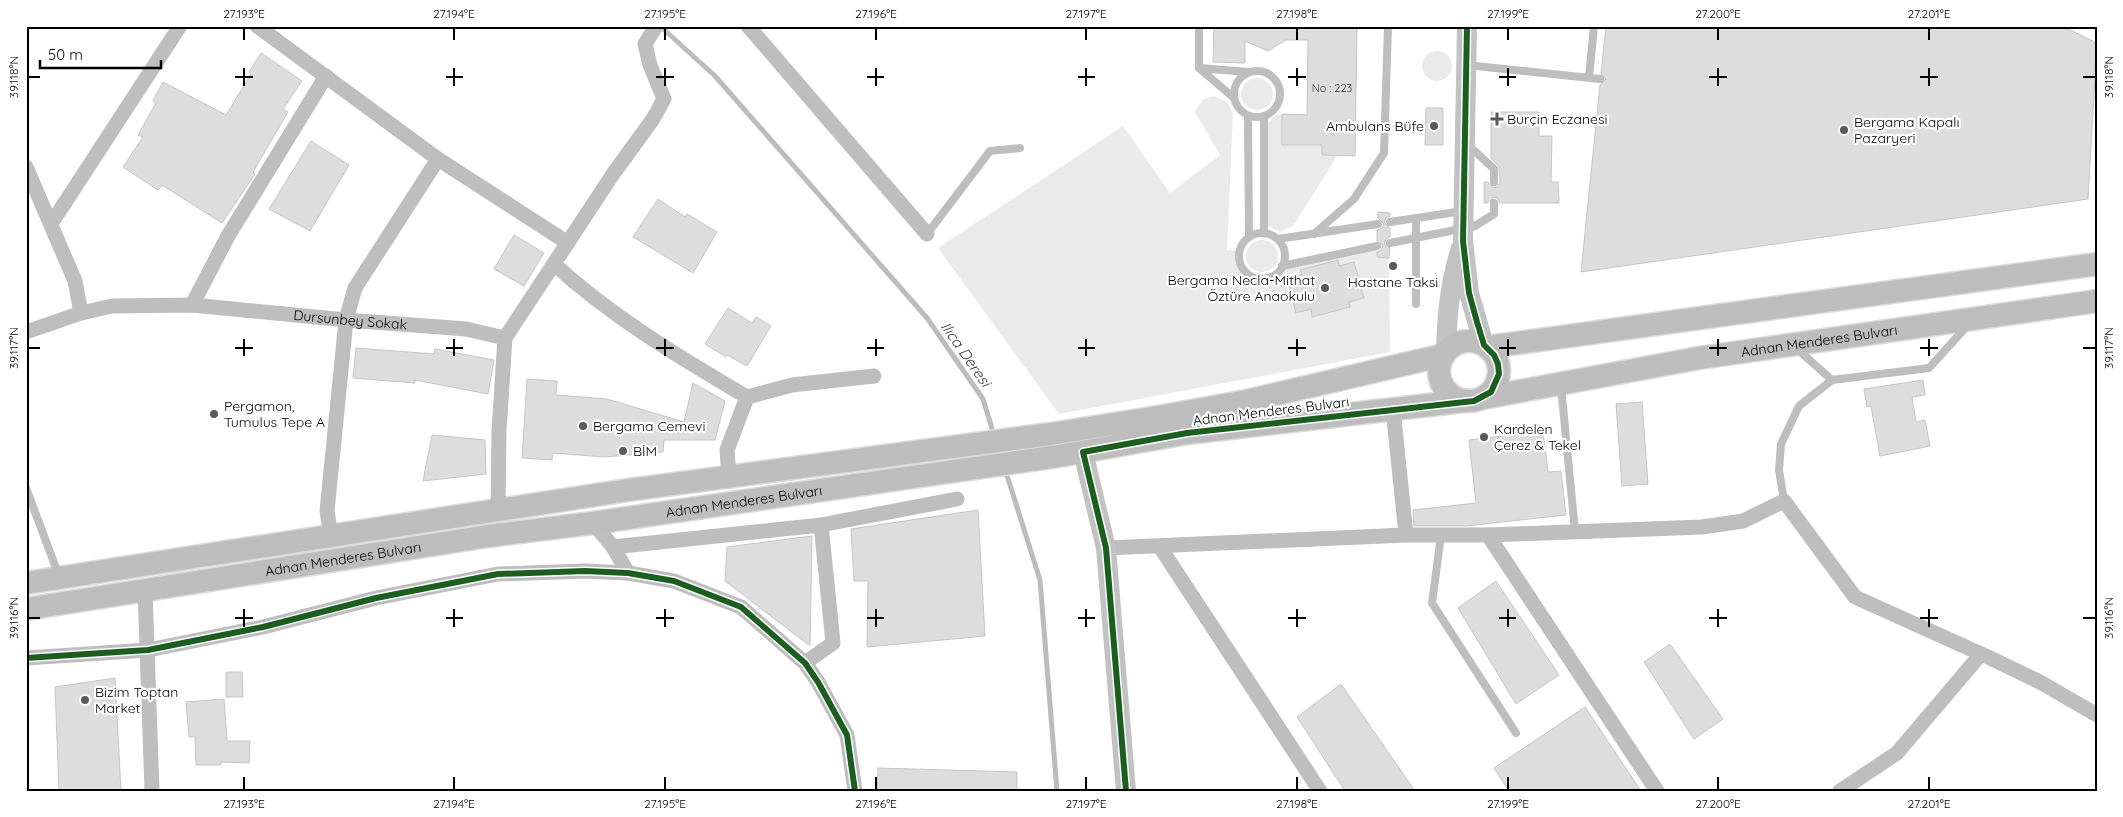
<svg xmlns="http://www.w3.org/2000/svg" width="2123" height="817" viewBox="0 0 2123 817" font-family="Quicksand,sans-serif">
<style>
.green{fill:#eaeaea}
.lines{fill:none;stroke-linecap:round;stroke-linejoin:round}
.stream{stroke:#bcbcbc;stroke-width:5}
.building{fill:#ddd;stroke:#c5c5c5}
.primary-casing{stroke:#dbdbdb;stroke-width:25}
.lane{stroke:#bebebe;stroke-width:8}
.street{stroke:#bebebe;stroke-width:15}
.secondary{stroke:#c2c2c2;stroke-width:20}
.primary{stroke:#bdbdbd;stroke-width:22}
.cycleway-casing{stroke:#fff;stroke-width:9}
.cycleway{stroke:#1b5e20;stroke-width:6}
.ticks{fill:none;stroke:#000;stroke-width:2}
.poi-dot{fill:#595959;stroke:#fff;stroke-width:2}
.labels{text-anchor:middle;dominant-baseline:central;stroke-width:4.5;stroke-linejoin:round;paint-order:stroke}
.number-label{font-size:11px;fill:#373737}
.poi-label{font-size:14px;fill:#000;stroke:#fff;text-anchor:start}
.street-label{font-size:14px;fill:#000;stroke:#fff}
.water-label{font-size:15px;font-style:italic;fill:#414141;stroke:#fff}
.neatline{fill:none;stroke:#000;stroke-width:2}
.ticks-label{font-size:12px;text-anchor:middle;fill:#000}
</style>
<rect width="100%" height="100%" fill="#fff"/>
<!-- green -->
<g class="green">
<circle cx="1437" cy="66" r="15"/>
<circle cx="1257" cy="94" r="16"/>
<path d="M1214 96 1227 102 1233 113 1227 250 1239 251C1239 277 1266 287 1282 266L1377 246V257L1389 258 1390 352 1059 414 938 248 1123 126 1170 193 1220 155 1195 112 1203 99Z"/>
<polygon points="1282,114 1282,145 1322,145 1322,155 1337,156 1294,225 1281,232 1267,226 1268,123 1276,115"/>
<circle cx="1262" cy="256" r="16"/>
</g>
<g class="lines">
<!-- stream -->
<g class="stream">
<polyline points="660,26 715,76 927,318 983,399 994,435"/>
<polyline points="1005,469 1040,580 1057,791"/>
</g>
</g>
<!-- building -->
<g class="building">
<polygon points="1210,26 1357,26 1355,156 1322,155 1322,145 1282,145 1282,114 1307,115 1308,40 1286,40 1268,51 1245,41 1245,63 1213,62 1214,28"/>
<polygon points="1606,26 2062,26 2097,43 2088,199 1581,272 1600,85 1606,79 1601,74"/>
<polygon points="261,53 302,81 283,109 288,112 253,172 255,174 222,223 162,185 158,190 123,167 143,137 138,135 156,103 153,101 163,82 226,115 251,74 249,72"/>
<polygon points="1426,108 1443,108 1443,145 1425,145"/>
<polygon points="1491,112 1539,112 1539,136 1552,136 1551,182 1558,182 1559,203 1500,203 1497,198 1494,197 1488,203 1484,203 1484,182 1488,182 1494,188 1497,187 1500,182 1499,167 1491,158"/>
<polygon points="311,141 349,165 310,231 269,209"/>
<polygon points="658,199 685,217 687,214 717,232 693,273 633,237"/>
<polygon points="1378,212 1390,213 1390,216 1386,218 1384,222 1390,228 1390,237 1386,239 1384,244 1390,248 1389,258 1377,257 1377,252 1381,250 1383,245 1377,241 1377,230 1382,228 1384,224 1378,218"/>
<polygon points="514,235 544,253 524,286 494,269"/>
<polygon points="1338,260 1339,266 1354,262 1364,298 1349,302 1350,307 1312,317 1311,309 1296,313 1287,278 1302,275 1300,270"/>
<polygon points="728,308 752,323 756,317 771,326 747,366 727,355 726,357 705,344"/>
<polygon points="356,348 434,354 435,349 494,360 488,394 415,380 415,383 353,378"/>
<polygon points="527,379 557,381 556,395 607,399 684,422 693,383 725,401 715,440 664,440 663,452 605,457 553,453 552,460 522,458"/>
<polygon points="1923,380 1925,395 1912,397 1916,422 1925,420 1930,446 1880,456 1871,406 1867,407 1864,389"/>
<polygon points="1642,402 1648,484 1622,486 1616,404"/>
<polygon points="1543,431 1548,472 1561,471 1566,515 1466,526 1414,526 1413,510 1476,503 1469,440"/>
<polygon points="432,435 485,440 486,474 423,481"/>
<polygon points="978,510 985,636 867,647 868,581 854,581 851,529"/>
<polygon points="812,536 810,646 725,581 727,547"/>
<polygon points="1496,581 1559,675 1516,704 1458,608"/>
<polygon points="1670,644 1723,719 1694,739 1644,662"/>
<polygon points="226,672 242,672 243,697 226,697"/>
<polygon points="115,678 121,791 59,791 55,687"/>
<polygon points="1341,684 1415,791 1345,791 1297,717"/>
<polygon points="224,699 227,741 250,741 249,763 221,762 221,765 196,765 195,737 189,737 186,702"/>
<polygon points="1585,707 1641,791 1509,791 1494,768"/>
<polygon points="878,768 1017,772 1017,791 877,791"/>
</g>
<g class="lines">
<defs>
<g id="primary">
<circle cx="1469" cy="371" r="30"/>
<polyline points="1488,347 2097,264"/>
<path id="s2" d="M1483 398 1699 358 2097 301"/>
<polyline points="26,583 628,490 1051,434 1158,417 1247,401 1444,355"/>
<path id="s3" d="M26 609 488 536 593 523 1059 456 1187 433 1464 401"/>
</g>
</defs>
<!-- primary casing -->
<use href="#primary" class="primary-casing"/>
<!-- lane -->
<g class="lane">
<polyline points="1199,26 1199,68"/>
<polyline points="1466,65 1600,79"/>
<circle cx="1257" cy="94" r="23"/>
<polyline points="1589,78 1594,26"/>
<polyline points="1234,98 1199,68 1248,72"/>
<polyline points="1248,116 1249,237"/>
<polyline points="1468,145 1494,169 1494,182"/>
<polyline points="1390,222 1463,211"/>
<polyline points="1264,233 1264,116"/>
<circle cx="1262" cy="256" r="23"/>
<polyline points="927,234 990,151 1020,148"/>
<polyline points="1314,234 1354,199 1384,153 1388,26"/>
<polyline points="1278,239 1378,224"/>
<polyline points="1390,243 1475,226 1494,214 1494,203"/>
<polyline points="1282,266 1377,246"/>
<polyline points="1416,304 1416,218"/>
<polyline points="1796,348 1832,380 1929,368 1968,325"/>
<polyline points="1561,386 1575,531"/>
<polyline points="26,488 59,576"/>
<polyline points="1784,501 1779,470 1781,444 1799,406 1832,380"/>
<polyline points="1441,535 1432,603 1516,733"/>
</g>
<!-- street -->
<g class="street">
<polyline points="257,26 438,159 568,243"/>
<polyline points="748,26 927,234"/>
<polyline points="26,167 75,281 81,313"/>
<polyline points="51,224 180,26"/>
<path d="M554 264C612 317 679 357 747 397L792 385 874 376"/>
<polyline points="192,305 228,236 326,76"/>
<path id="s1" d="M26 332 81 313 112 306 192 305 346 320 466 329 505 338 499 431 498 510"/>
<polyline points="505,338 613,174 653,119 664,99 650,65 645,44 656,26"/>
<polyline points="729,477 727,450 747,397"/>
<polyline points="593,523 613,547 628,573"/>
<polyline points="1406,535 1488,535 1657,791"/>
<polyline points="1488,535 1702,527 1743,521 1784,501 1855,597 1988,657 2040,682 2097,715"/>
<polyline points="331,536 327,511 346,320 355,288 438,159"/>
<polyline points="613,547 821,525 957,499"/>
<polyline points="1160,547 1320,791"/>
<polyline points="1106,548 1406,535 1393,409"/>
<polyline points="145,590 152,791"/>
<polyline points="26,658 148,650 263,627 376,598 498,574 585,571 628,573 674,581 741,607 805,663 818,682 847,735 855,791"/>
<polyline points="805,663 833,643 821,525"/>
<polyline points="1840,791 1897,753 1981,654"/>
</g>
<!-- secondary -->
<g class="secondary">
<polyline points="1467,26 1463,241 1469,293 1484,345"/>
<path d="M1446 351C1447 315 1450 282 1461 248"/>
<polyline points="1083,452 1106,548 1126,791"/>
</g>
<!-- primary -->
<use href="#primary" class="primary"/>
<defs>
<g id="cycleway">
<polyline points="26,658 148,650 263,627 376,598 498,574 585,571 628,573 674,581 741,607 805,663 818,682 847,735 855,791"/>
<polyline points="1126,791 1106,548 1083,452 1187,433 1474,401 1491,392 1499,374 1498,364 1494,355 1484,345 1477,322 1469,293 1463,241 1467,26"/>
</g>
</defs>
<!-- cycleway casing -->
<use href="#cycleway" class="cycleway-casing"/>
<!-- cycleway -->
<use href="#cycleway" class="cycleway"/>
</g>
<!-- ticks -->
<path class="ticks" d="M244 28V40M454 28V40M665 28V40M876 28V40M1086 28V40M1297 28V40M1508 28V40M1718 28V40M1929 28V40M244 68V86M454 68V86M665 68V86M876 68V86M1086 68V86M1297 68V86M1508 68V86M1718 68V86M1929 68V86M28 77H40M235 77H253M446 77H463M656 77H674M867 77H884M1078 77H1095M1288 77H1306M1499 77H1516M1709 77H1727M1920 77H1938M2083 77H2096M244 339V356M454 339V356M665 339V356M876 339V356M1086 339V356M1297 339V356M1508 339V356M1718 339V356M1929 339V356M28 348H40M235 348H253M446 348H463M656 348H674M867 348H884M1078 348H1095M1288 348H1306M1499 348H1516M1709 348H1727M1920 348H1938M2083 348H2096M244 609V627M454 609V627M665 609V627M876 609V627M1086 609V627M1297 609V627M1508 609V627M1718 609V627M1929 609V627M28 618H40M235 618H253M446 618H463M656 618H674M867 618H884M1078 618H1095M1288 618H1306M1499 618H1516M1709 618H1727M1920 618H1938M2083 618H2096M244 777V790M454 777V790M665 777V790M876 777V790M1086 777V790M1297 777V790M1508 777V790M1718 777V790M1929 777V790"/>
<!-- markers -->
<g class="poi-dot">
<path d="M1494.5 111.5h5v5h5v5h-5v5h-5v-5h-5v-5h5z"/>
<circle cx="1434" cy="126" r="5"/>
<circle cx="1844" cy="130" r="5"/>
<circle cx="1393" cy="266" r="5"/>
<circle cx="1325" cy="288" r="5"/>
<circle cx="214" cy="414" r="5"/>
<circle cx="583" cy="426" r="5"/>
<circle cx="1484" cy="437" r="5"/>
<circle cx="623" cy="451" r="5"/>
<circle cx="85" cy="700" r="5"/>
</g>
<g class="labels">
<!-- number labels -->
<g class="number-label">
<text x="1332" y="88">No : 223</text>
</g>
<!-- poi labels -->
<g class="poi-label">
<text x="1507" y="119">Burçin Eczanesi</text>
<text x="1854" y="122">Bergama Kapalı<tspan x="1854" dy="16">Pazaryeri</tspan></text>
<text x="1424" y="126" text-anchor="end">Ambulans Büfe</text>
<text x="1315" y="280" text-anchor="end">Bergama Necla-Mithat<tspan x="1315" dy="16">Öztüre Anaokulu</tspan></text>
<text x="1393" y="282" text-anchor="middle">Hastane Taksi</text>
<text x="224" y="406">Pergamon,<tspan x="224" dy="16">Tumulus Tepe A</tspan></text>
<text x="593" y="426">Bergama Cemevi</text>
<text x="1494" y="429">Kardelen<tspan x="1494" dy="16">Çerez &amp; Tekel</tspan></text>
<text x="633" y="451">BİM</text>
<text x="95" y="692">Bizim Toptan<tspan x="95" dy="16">Market</tspan></text>
</g>
<!-- street labels -->
<g class="street-label">
<text stroke="none"><textPath href="#s1" startOffset="329">Dursunbey Sokak</textPath></text>
<text stroke="none"><textPath href="#s2" startOffset="341">Adnan Menderes Bulvarı</textPath></text>
<text transform="translate(1271 411) rotate(-7)">Adnan Menderes Bulvarı</text>
<text stroke="none"><textPath href="#s3" startOffset="726">Adnan Menderes Bulvarı</textPath></text>
<text stroke="none"><textPath href="#s3" startOffset="321">Adnan Menderes Bulvarı</textPath></text>
</g>
<!-- water labels -->
<g class="water-label">
<text transform="translate(966 354) rotate(55)">Ilıca Deresi</text>
</g>
</g>
<!-- border -->
<rect width="2123" height="817" fill="none" stroke="#ffffff" stroke-width="55"/>
<!-- scale -->
<path d="M40 60v8h121v-8" fill="none" stroke="#000000" stroke-width="2.5"/>
<text x="48" y="60" font-size="15" fill="#000000" stroke="#ffffff" stroke-width="4" paint-order="stroke">50 m</text>
<rect x="28" y="28" width="2068" height="762" class="neatline"/>
<g class="ticks-label">
<text x="244" y="18">27.193°E</text>
<text x="454" y="18">27.194°E</text>
<text x="665" y="18">27.195°E</text>
<text x="876" y="18">27.196°E</text>
<text x="1086" y="18">27.197°E</text>
<text x="1297" y="18">27.198°E</text>
<text x="1508" y="18">27.199°E</text>
<text x="1718" y="18">27.200°E</text>
<text x="1929" y="18">27.201°E</text>
<text transform="translate(14 77) rotate(-90)" y="4">39.118°N</text>
<text transform="translate(2109 77) rotate(-90)" y="4">39.118°N</text>
<text transform="translate(14 348) rotate(-90)" y="4">39.117°N</text>
<text transform="translate(2109 348) rotate(-90)" y="4">39.117°N</text>
<text transform="translate(14 618) rotate(-90)" y="4">39.116°N</text>
<text transform="translate(2109 618) rotate(-90)" y="4">39.116°N</text>
<text x="244" y="808">27.193°E</text>
<text x="454" y="808">27.194°E</text>
<text x="665" y="808">27.195°E</text>
<text x="876" y="808">27.196°E</text>
<text x="1086" y="808">27.197°E</text>
<text x="1297" y="808">27.198°E</text>
<text x="1508" y="808">27.199°E</text>
<text x="1718" y="808">27.200°E</text>
<text x="1929" y="808">27.201°E</text>
</g>
</svg>
